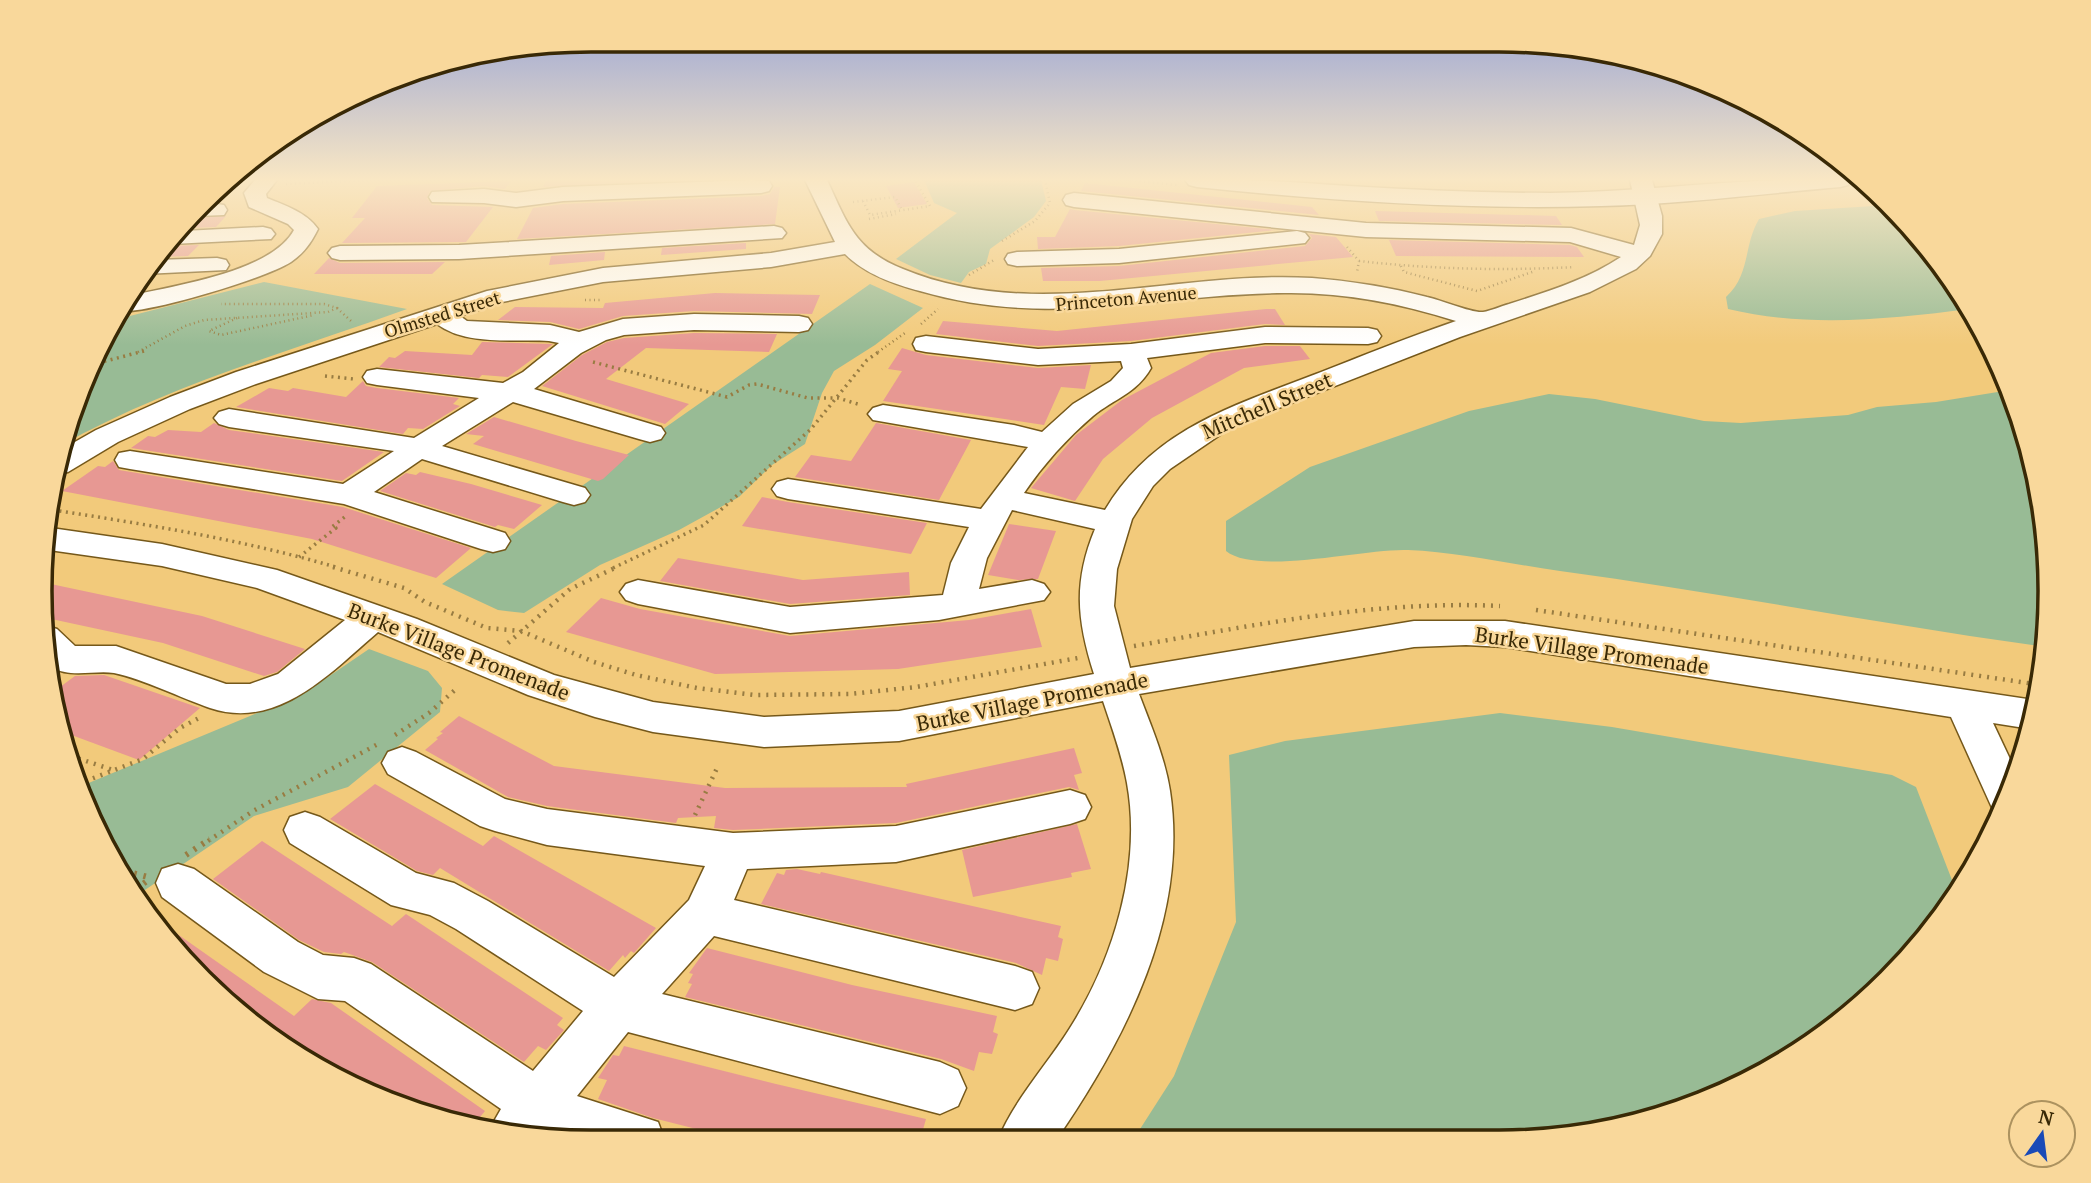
<svg xmlns="http://www.w3.org/2000/svg" width="2091" height="1183" viewBox="0 0 2091 1183" font-family="'PT Serif',serif">
<style>
.green{fill:#98bb95}
.building{fill:#e79893}
.lines{fill:none;stroke-linecap:round;stroke-linejoin:round}
.minor-casing{stroke:#75581a;stroke-width:3}
.major-casing{stroke:#75581a;stroke-width:3}
.path-far3{stroke:#987c42;stroke-width:2.5;stroke-dasharray:1 3.5;stroke-linecap:butt}
.path-far2{stroke:#987c42;stroke-width:3.5;stroke-dasharray:2 4.5;stroke-linecap:butt}
.path-far1{stroke:#987c42;stroke-width:4.5;stroke-dasharray:2 6;stroke-linecap:butt}
.path{stroke:#987c42;stroke-width:6;stroke-dasharray:2.5 7;stroke-linecap:butt}
.minor{fill:#fff;fill-rule:evenodd}
.major{fill:#fff;fill-rule:evenodd}
.labels{text-anchor:middle;dominant-baseline:central;stroke-width:5;stroke-linejoin:round;paint-order:stroke}
.far-street-label{font-size:18px;fill:#392906;stroke:#f9d89b}
.street-label{font-size:21px;fill:#392906;stroke:#f9d89b}
.rim{fill:none;stroke:#392906;stroke-width:3.5}
</style>
<rect width="100%" height="100%" fill="#f2ca7b"/>
<!-- green -->
<g class="green">
<polygon points="924,180 1041,180 1046,201 1034,217 990,249 986,264 969,272 961,283 930,275 896,259 957,213 934,203"/>
<path d="M1889 205 1937 256 1970 309C1889 319 1808 328 1728 309L1726 297C1751 274 1743 246 1759 219L1795 211Z"/>
<path d="M264 282 407 309C291 351 168 385 60 446L118 319Z"/>
<polygon points="870,284 923,308 875,345 834,371 822,393 805,444 772,465 739,497 679,530 600,565 524,613 498,610 442,584"/>
<path d="M2010 390 2032 449 2050 556 2047 647C1884 625 1723 593 1560 571 1510 564 1458 552 1408 550 1365 548 1257 576 1226 551V521L1310 467 1469 411 1549 394 1595 399 1704 421 1741 423 1848 415 1877 407 1936 402Z"/>
<polygon points="369,649 428,671 442,688 440,712 348,787 254,816 139,894 82,802 79,787 303,694"/>
<polygon points="1500,713 1612,727 1892,775 1916,787 1957,893 1890,981 1805,1050 1677,1113 1571,1138 1133,1140 1174,1076 1236,922 1229,755 1285,741"/>
</g>
<!-- building -->
<g class="building">
<polygon points="570,180 686,180 543,187 546,181"/>
<polygon points="511,181 505,189 484,186 430,191 427,198 432,205 493,207 466,242 342,243 365,218 352,218 377,186"/>
<polygon points="914,182 927,204 898,208 886,186"/>
<polygon points="1085,183 1312,207 1319,215 1081,191"/>
<polygon points="774,187 780,187 775,224 517,239 533,208 563,204 761,196 770,194"/>
<polygon points="1070,209 1074,210 1276,230 1119,246 1038,249 1037,237 1055,237"/>
<polygon points="1375,211 1556,216 1562,225 1379,221"/>
<polygon points="226,216 216,227 187,228 196,218"/>
<polygon points="1309,234 1336,237 1353,257 1100,281 1043,281 1041,268 1119,266 1305,246 1312,238"/>
<polygon points="1389,240 1570,245 1577,247 1584,257 1396,256"/>
<polygon points="746,243 746,249 661,255 662,248"/>
<polygon points="199,245 188,256 159,257 170,246"/>
<polygon points="605,252 604,260 549,265 551,256"/>
<polygon points="329,258 340,263 445,262 432,274 314,274"/>
<polygon points="715,293 820,295 812,314 694,311 623,316 579,329 550,322 498,320 515,307 603,308 605,303"/>
<polygon points="1266,309 1275,309 1285,325 1265,324 1131,341 1038,346 936,334 943,321 1057,331"/>
<polygon points="694,333 777,334 769,352 646,348 606,379 689,404 665,424 542,386 582,355 607,342 624,338"/>
<polygon points="482,342 553,344 508,377 482,375 479,378 379,367 389,357 395,358 405,351 472,355"/>
<polygon points="1265,346 1300,346 1310,359 1244,368 1152,418 1103,459 1075,501 1031,488 1076,435 1122,400 1211,353"/>
<polygon points="902,348 926,355 1038,368 1091,365 1085,389 1061,387 1044,425 883,401 902,371 888,369"/>
<polygon points="363,381 366,386 377,388 459,398 453,404 460,406 423,429 408,428 403,434 236,407 269,388 288,391 293,388 346,397"/>
<polygon points="494,417 576,441 629,455 603,479 598,481 473,444 484,436 466,434"/>
<polygon points="214,423 229,430 384,452 342,481 131,448 148,436 155,437 168,430 201,432"/>
<polygon points="876,423 971,440 939,500 795,477 811,455 851,461"/>
<polygon points="113,461 119,470 343,507 471,548 436,578 312,539 62,491 98,466 105,467"/>
<polygon points="420,472 471,484 542,505 514,529 498,525 495,527 380,491 406,473 416,475"/>
<polygon points="762,497 788,502 927,523 911,554 742,526"/>
<polygon points="1009,524 1056,531 1038,579 1018,580 988,575"/>
<polygon points="678,558 803,580 909,572 910,595 790,604 660,581"/>
<polygon points="46,583 202,616 305,649 277,672 264,676 163,643 42,617"/>
<polygon points="601,598 640,609 790,636 969,620 1031,609 1042,647 898,669 715,674 566,632"/>
<polygon points="104,675 200,708 139,760 66,733 56,690 75,676"/>
<polygon points="459,716 554,766 725,788 907,787 906,784 1074,748 1082,773 1074,775 1079,790 1069,787 896,823 733,830 714,828 716,816 678,818 676,823 547,806 508,797 425,750 438,739 436,738 443,733 440,732"/>
<polygon points="375,784 483,846 494,836 656,928 634,953 631,951 625,958 623,955 609,971 440,868 433,875 417,871 330,819"/>
<polygon points="1077,824 1091,869 1071,873 1072,877 973,897 962,850"/>
<polygon points="262,841 392,926 406,914 563,1018 557,1025 564,1030 546,1050 538,1046 524,1062 372,962 344,952 341,954 324,952 299,940 213,879"/>
<polygon points="797,869 820,874 821,872 1061,926 1058,937 1063,939 1058,961 1046,958 1042,975 1016,963 761,904 777,873 784,875 786,870"/>
<polygon points="166,926 294,1016 312,999 331,1003 485,1111 471,1128 448,1124 316,1069 177,955 162,931"/>
<polygon points="707,948 852,985 997,1016 993,1032 998,1034 992,1054 979,1052 974,1071 941,1059 685,997 692,984 688,983 693,974 689,973"/>
<polygon points="624,1046 776,1084 926,1119 920,1140 744,1141 653,1118 598,1099 607,1080 598,1078 613,1055 619,1056"/>
</g>
<g class="lines">
<defs>
<g id="minor">
<path d="M255 180H277L266 194 267 198C286 206 306 212 318 229 311 243 304 253 291 262 266 278 150 313 122 311L129 296C172 286 272 272 294 230L288 224 249 207 244 193Z"/>
<polygon points="752,180 769,181 772,186 769,191 761,193 563,201 516,207 484,203 432,202 429,197 432,192 484,189 516,193 563,187"/>
<path d="M805 180H827C847 223 855 250 903 269 1036 324 1175 270 1312 278 1351 281 1389 287 1427 297 1441 300 1471 313 1483 312 1491 311 1501 306 1509 304 1547 292 1588 279 1621 257L1570 242 1366 237 1074 207 1066 205 1063 200 1066 195 1074 193 1366 223 1571 228 1634 245 1640 225 1630 180H1652L1662 216V234L1650 256 1636 269 1590 292 1460 337 1233 426 1170 469 1153 486 1132 519 1117 569 1114 606 1130 668 1414 621H1505L2034 700 2037 701 2031 729 1993 723 2018 776 2002 813 1993 810 1951 717 1505 647 1466 645 1414 647 1139 694C1151 726 1165 758 1170 791 1189 917 1125 1040 1056 1140H998C1014 1100 1047 1065 1070 1028 1114 959 1142 865 1127 783 1122 755 1112 728 1103 701L899 741 764 747 653 732 595 717 528 695 378 632C331 672 278 731 210 708 181 698 143 679 114 673 93 670 69 679 50 666L41 627 44 625 57 629 75 646H116L226 684H250L278 674 345 620 257 588 162 566 49 550 51 528 162 544 277 570 417 619 554 675 653 702 764 717 899 711 1094 674C1077 621 1073 582 1095 529L1012 510 987 558 979 589 1032 580 1044 584 1050 592 1044 600 939 620 790 633 638 604 626 600 620 592 626 584 638 580 790 607 943 595 951 563 969 527 788 499 777 496 772 489 777 482 788 479 981 509 1028 447 873 420 868 414 873 408 883 405 1014 425 1042 432 1073 404 1111 381 1123 368 1121 361 1038 365 926 352 916 350 913 344 916 338 926 336 1038 349 1131 344 1265 327 1368 328 1377 330 1381 336 1377 342 1368 344 1265 343 1147 358 1151 368C1137 393 1114 399 1093 416 1067 438 1043 465 1024 493L1105 510C1153 429 1233 406 1316 374 1362 356 1409 337 1456 321 1400 303 1342 292 1284 293 1154 294 1050 329 920 291 893 284 865 274 845 254L771 267 603 282 502 302 460 316 467 321 550 325 579 332 623 319 694 314 799 316 808 318 812 324 808 330 799 332 694 330 624 335 606 340 581 353 534 389 661 427 665 433 661 439 650 442 639 439 513 402 442 446 585 488 590 495 585 502 574 505 563 502 422 459 374 492 505 533 510 541 505 549 493 552 481 549 344 504 130 469 119 467 115 460 119 453 130 451 343 484 394 451 229 427 219 424 214 418 219 412 229 409 414 438 479 398 377 385 367 383 363 377 367 371 377 369 503 383 523 372 559 343 549 341C515 339 466 346 437 324L256 384 190 409 118 442 68 472 57 474 59 451 96 430 170 397 236 372 487 291 603 268 771 253 835 242Z"/>
<polygon points="210,203 224,205 227,210 224,215 198,216"/>
<polygon points="774,226 782,228 786,233 782,238 459,259 340,260 332,258 328,253 332,248 340,246 459,245"/>
<polygon points="263,227 271,229 275,234 271,239 172,244 184,231"/>
<polygon points="1297,231 1305,233 1309,238 1305,243 1119,263 1017,266 1008,264 1005,259 1008,254 1017,252 1119,249"/>
<polygon points="217,258 226,260 229,265 226,270 144,274 156,260"/>
<polygon points="402,747 416,752 505,799 547,809 733,833 896,826 1070,790 1085,795 1091,807 1085,819 1070,824 896,862 747,869 734,900 1015,966 1032,972 1039,988 1032,1004 1015,1010 714,936 662,994 940,1062 958,1070 966,1088 958,1106 940,1114 628,1032 577,1096 658,1122 665,1141 557,1142 546,1136 543,1139 489,1130 501,1109 345,1001 318,999 264,972 162,897 156,883 162,869 178,864 194,869 298,942 323,955 354,958 371,964 533,1071 583,1011 456,929 430,915 391,905 290,843 284,830 290,817 305,812 320,817 416,873 454,883 488,901 614,977 689,900 705,866 547,845 495,831 480,826 388,774 382,763 388,752"/>
</g>
<path id="major" d="M1185 180C1240 178 1294 182 1349 186 1416 190 1483 193 1550 193 1651 192 1751 176 1852 180L1848 185 1840 187C1760 194 1681 204 1601 206 1466 210 1331 201 1197 187L1189 185Z"/>
</defs>
<!-- minor casing -->
<use href="#minor" class="minor-casing"/>
<!-- major casing -->
<use href="#major" class="major-casing"/>
<!-- path-far3 -->
<g class="path-far3">
<polyline points="1126,180 1177,185"/>
<polyline points="286,184 369,180"/>
<polyline points="1859,188 1872,187"/>
<polyline points="863,201 870,215 930,206 916,182"/>
<polyline points="853,202 895,197 902,210"/>
<polyline points="869,219 896,214"/>
<polyline points="1002,241 1035,221 1050,203 1045,180"/>
<polyline points="1347,247 1359,261 1357,272"/>
<path d="M1359 261C1430 269 1503 271 1574 267"/>
<polyline points="1401,266 1404,272 1477,291 1535,271"/>
<polyline points="969,275 994,260"/>
<polyline points="585,300 600,300"/>
<polyline points="337,308 351,321"/>
<polyline points="237,318 209,331 221,335 314,315"/>
<polyline points="921,324 938,309"/>
<polyline points="138,352 185,326 204,320 328,312 337,308 324,304 221,304"/>
<polyline points="878,352 905,333"/>
</g>
<!-- path-far2 -->
<g class="path-far2">
<polyline points="593,362 727,397 749,385 757,384 808,398 838,398 861,405"/>
<polyline points="98,363 144,351"/>
<polyline points="325,376 354,379"/>
<path d="M53 510C150 525 245 540 339 568"/>
<polyline points="299,557 336,528 332,527 346,516"/>
<polyline points="613,568 704,525 811,429 867,360 880,351"/>
</g>
<!-- path-far1 -->
<g class="path-far1">
<polyline points="333,567 404,588 425,602 487,628 521,631 594,662 636,675 697,688 755,695 850,694 916,687 1078,658"/>
<polyline points="1536,610 2041,685"/>
<polyline points="508,643 570,589 617,567"/>
<path d="M1134 646C1256 625 1375 600 1500 606"/>
<polyline points="395,735 429,713 455,690"/>
<polyline points="71,756 113,770"/>
<polyline points="78,784 143,759 180,728 199,718"/>
<polyline points="695,815 718,766"/>
<polyline points="208,841 253,811 378,744"/>
</g>
<!-- path -->
<g class="path">
<polyline points="186,855 210,839"/>
<polyline points="125,871 148,877"/>
<polyline points="136,889 147,881"/>
</g>
<!-- minor -->
<use href="#minor" class="minor"/>
<!-- major -->
<use href="#major" class="major"/>
</g>
<!-- sky -->
<linearGradient id="sky" x2="0" y2="1"><stop stop-color="#94a1d6"/><stop offset="0.52" stop-color="#f9e7c4"/><stop offset="1" stop-color="#f9e7c4" stop-opacity="0"/></linearGradient>
<rect width="2091" height="345" fill="url(#sky)"/>
<g class="labels">
<!-- far-street labels -->
<g class="far-street-label">
<text transform="translate(1126 298) rotate(-5)">Princeton Avenue</text>
<text transform="translate(442 314) rotate(-17)">Olmsted Street</text>
</g>
<!-- street labels -->
<g class="street-label">
<text transform="translate(1267 405) rotate(-23)">Mitchell Street</text>
<text transform="translate(1592 650) rotate(8)">Burke Village Promenade</text>
<text transform="translate(459 651) rotate(21)">Burke Village Promenade</text>
<text transform="translate(1032 701) rotate(-11)">Burke Village Promenade</text>
</g>
</g>
<!-- crop -->
<path d="M0 0H2091V1183H0ZM591 52H1499A539 539 0 0 1 2038 591V591A539 539 0 0 1 1499 1130H591A539 539 0 0 1 52 591V591A539 539 0 0 1 591 52Z" fill="#f9d89b" fill-rule="evenodd"/>
<path class="rim" d="M591 52H1499A539 539 0 0 1 2038 591V591A539 539 0 0 1 1499 1130H591A539 539 0 0 1 52 591V591A539 539 0 0 1 591 52Z"/>
<!-- north arrow -->
<g transform="translate(2042 1134) rotate(14)"><circle r="33" fill="#f9d89b" stroke="#ac925f" stroke-width="2"/>
<path d="M0-5L12 26L0 18L-12 26Z" fill="#1a4ab7"/>
<text y="-10" font-size="19" font-weight="bold" text-anchor="middle" fill="#392906">N</text>
</g>
</svg>
